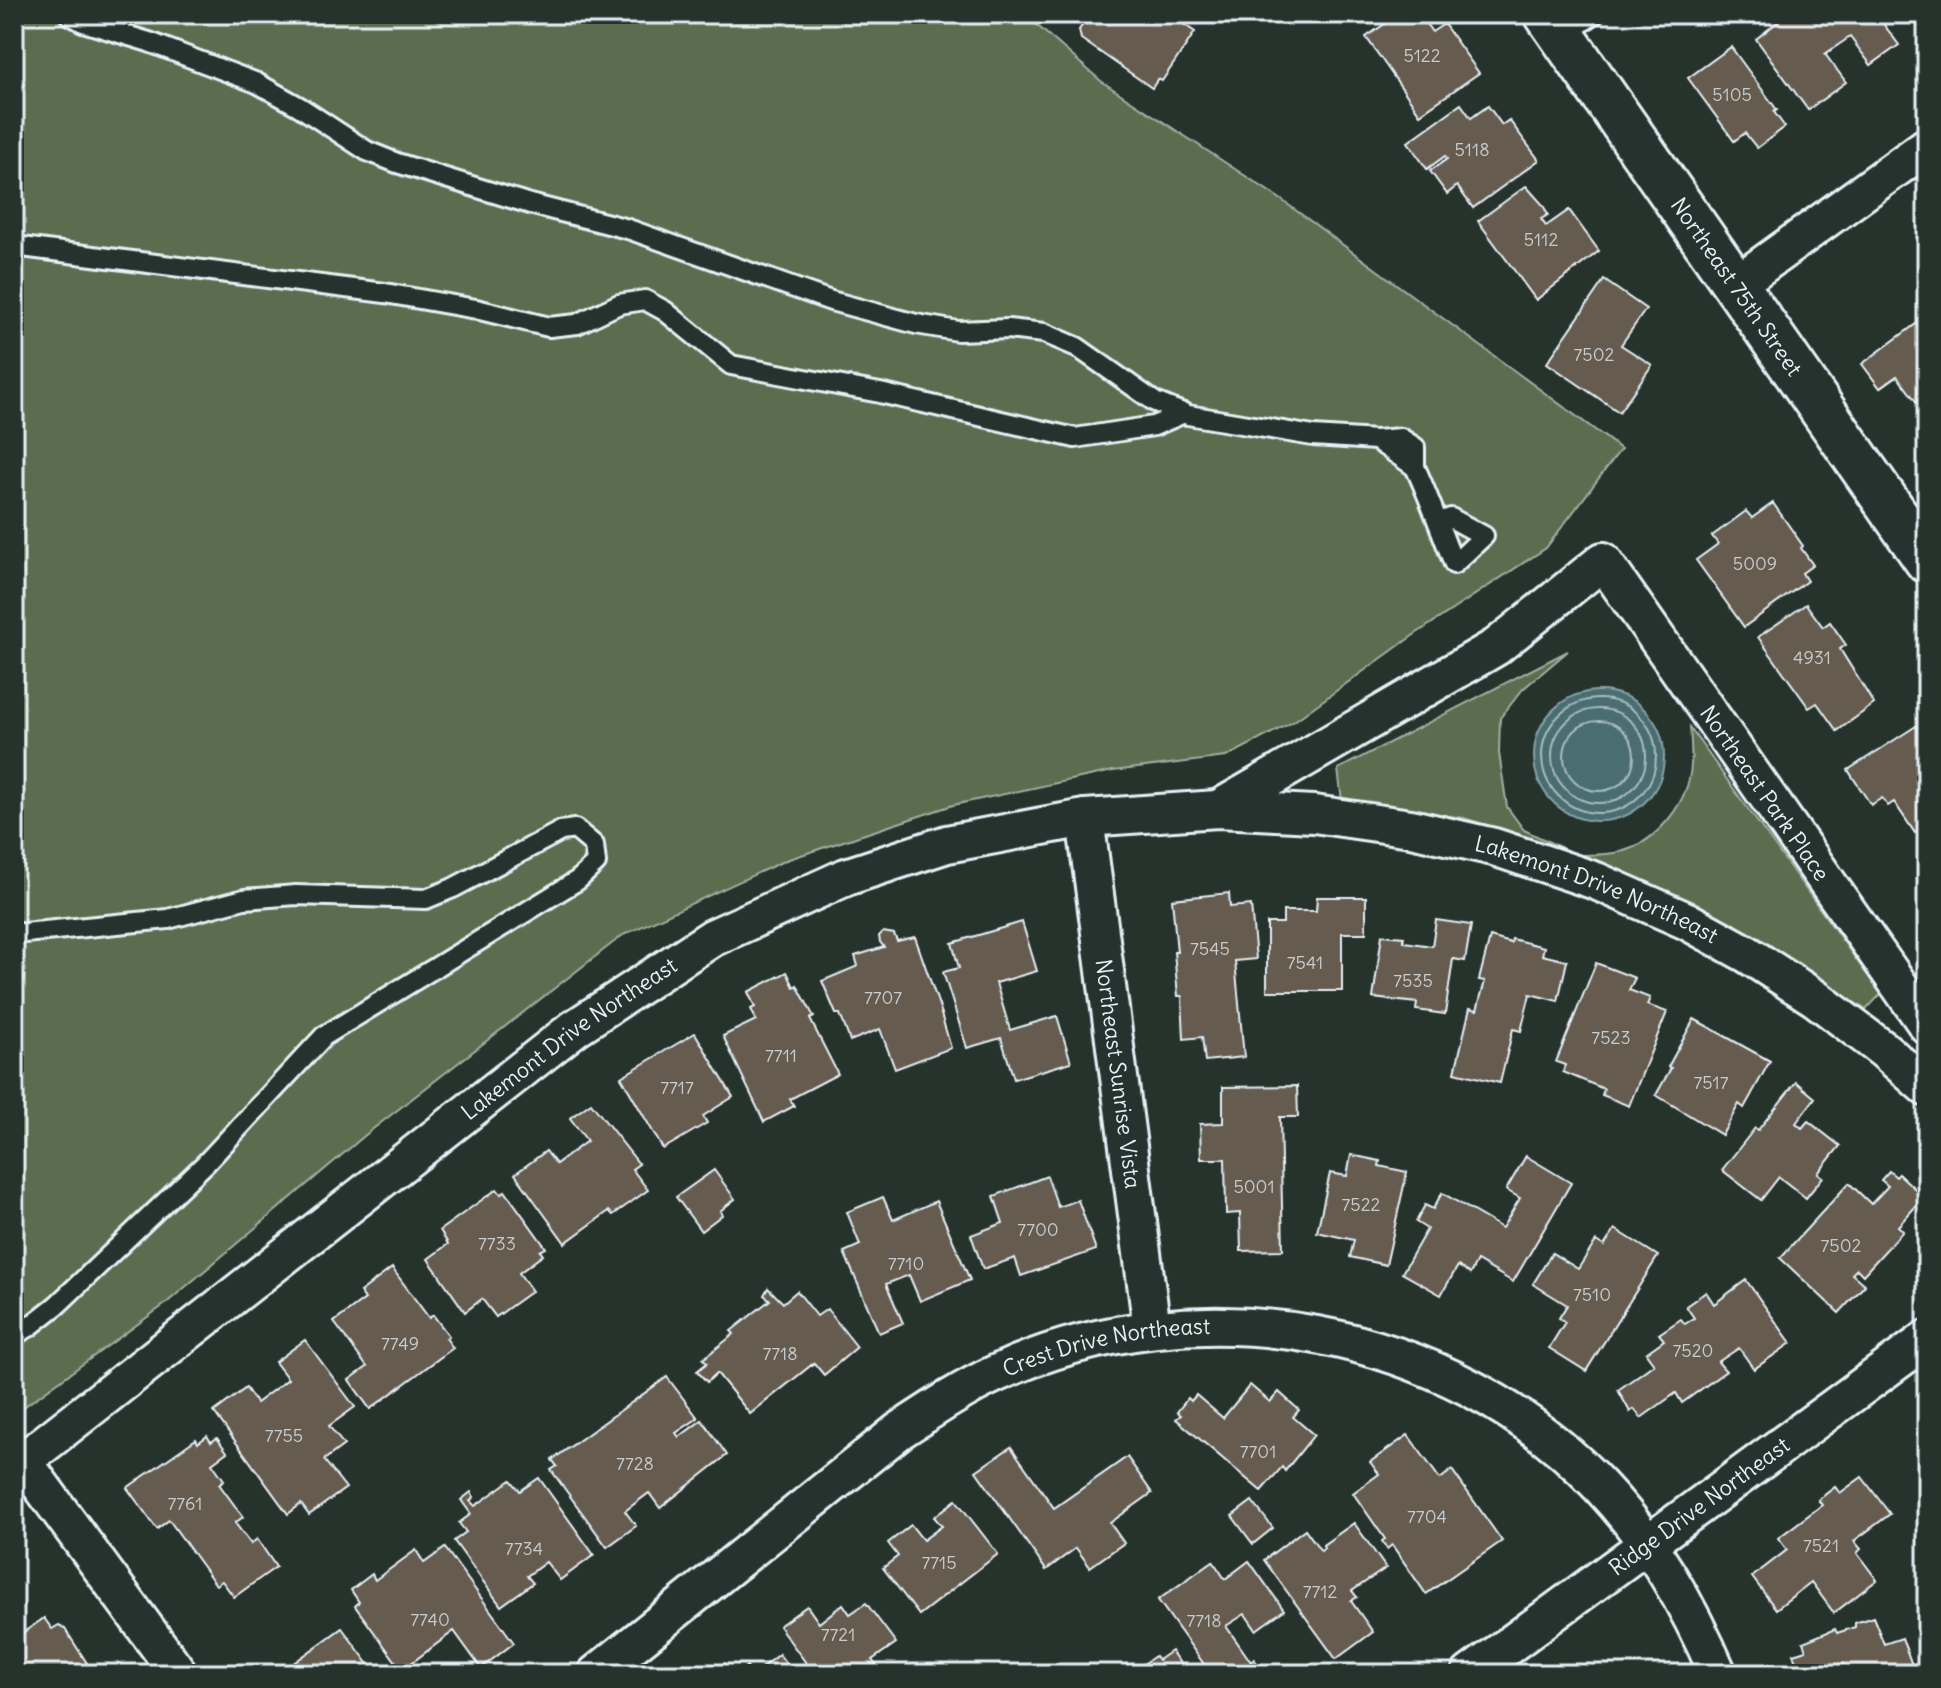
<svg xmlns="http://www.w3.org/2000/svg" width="1941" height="1688" viewBox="0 0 1941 1688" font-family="Delius,sans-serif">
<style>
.green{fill:#5c6d4f;stroke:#a2afa4;stroke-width:2}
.water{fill:#496d6f;stroke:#89a2a6;stroke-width:2}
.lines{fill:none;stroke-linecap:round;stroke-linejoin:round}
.shore{stroke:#a8bcc1;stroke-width:2}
.building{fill:#655c4f;stroke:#e8f1f8;stroke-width:2}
.lane-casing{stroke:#e8f1f8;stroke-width:24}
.street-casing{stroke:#e8f1f8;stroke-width:42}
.secondary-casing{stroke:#e8f1f8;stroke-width:50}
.lane{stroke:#26332d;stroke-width:18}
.street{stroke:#26332d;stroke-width:36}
.secondary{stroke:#26332d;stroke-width:44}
.labels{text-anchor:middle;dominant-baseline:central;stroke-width:6;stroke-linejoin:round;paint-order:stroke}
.number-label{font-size:18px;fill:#c7ccce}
.street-label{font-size:22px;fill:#e8f1f8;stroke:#26332d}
</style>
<rect width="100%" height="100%" fill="#26332d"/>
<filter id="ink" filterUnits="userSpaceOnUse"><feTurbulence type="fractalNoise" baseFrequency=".0125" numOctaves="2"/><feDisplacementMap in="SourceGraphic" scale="16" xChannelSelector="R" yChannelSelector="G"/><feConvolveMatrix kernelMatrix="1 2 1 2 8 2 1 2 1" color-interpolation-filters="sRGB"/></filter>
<g filter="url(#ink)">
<!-- green -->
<g class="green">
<polygon points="14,14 1024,14 1101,81 1279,198 1621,449 1546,548 1411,637 1293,722 1226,757 1113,771 953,805 786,860 623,935 369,1132 164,1305 14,1414"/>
<polygon points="1568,651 1523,689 1500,718 1499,753 1507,807 1524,830 1562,848 1464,818 1342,801 1338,769"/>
<path d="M1690 728 1881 994 1866 1010 1733 925 1577 855C1591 855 1606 855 1620 852 1657 843 1689 802 1691 765 1692 753 1691 740 1690 728Z"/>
</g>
<!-- water -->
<circle class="water" cx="1599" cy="756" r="65"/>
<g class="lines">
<!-- shore -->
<g class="shore">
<circle cx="1599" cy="756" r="57"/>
<circle cx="1599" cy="756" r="47"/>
<circle cx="1599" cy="756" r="35"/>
</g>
</g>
<!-- building -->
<g class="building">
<polygon points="1090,14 1169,14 1195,32 1162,81 1158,79 1152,88 1081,39 1079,30"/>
<polygon points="1336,14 1368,14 1359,21 1354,15 1342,24"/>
<polygon points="1399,14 1419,14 1432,32 1444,24 1479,73 1420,114 1366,37"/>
<polygon points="1779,14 1876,14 1899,45 1871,65 1850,37 1825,54 1846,82 1808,110 1756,39 1779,21 1776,16"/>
<polygon points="1911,14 1927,14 1927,25 1922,29"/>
<polygon points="1731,47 1777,110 1774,112 1785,127 1757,148 1745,133 1734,141 1688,78"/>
<polygon points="1461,104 1471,118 1488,106 1502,125 1509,120 1539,160 1473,208 1457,186 1447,194 1430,171 1447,159 1445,156 1427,169 1408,142"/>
<polygon points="1526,186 1543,205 1548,215 1541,219 1546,226 1569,210 1599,251 1536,300 1478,221"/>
<polygon points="1604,280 1646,309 1621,345 1652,365 1619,412 1547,363"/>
<polygon points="1920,321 1927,331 1927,416 1897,376 1880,388 1862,364"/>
<polygon points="1773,503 1803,546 1801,548 1813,565 1802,573 1807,581 1744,627 1696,560 1718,544 1712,536 1746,511 1752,518"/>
<polygon points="1806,604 1823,627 1830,622 1846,645 1840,649 1874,704 1837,731 1817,703 1809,708 1758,637"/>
<polygon points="1916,726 1927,742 1927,756 1924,758 1927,762 1927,845 1918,831 1915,833 1894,802 1888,806 1882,798 1871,805 1848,770"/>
<polygon points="1229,893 1230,907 1251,905 1256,959 1235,961 1244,1057 1205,1061 1202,1037 1184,1039 1182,996 1178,996 1174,952 1177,952 1172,899"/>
<polygon points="1317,897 1366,897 1366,933 1342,933 1342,991 1267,991 1267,923 1283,923 1283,911 1316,911"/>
<polygon points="1436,920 1471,925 1465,961 1453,959 1445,1014 1416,1010 1417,1003 1373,998 1382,935 1404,937 1404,942 1432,946"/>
<polygon points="1022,922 1037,971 996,983 1010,1030 1057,1016 1071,1062 1014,1079 1001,1038 967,1048 943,972 959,968 952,943"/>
<polygon points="883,932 894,934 897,941 915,937 942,1014 941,1014 951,1048 895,1069 880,1029 850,1041 840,1014 836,1014 822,981 858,966 855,956 884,947 880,942 879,936"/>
<polygon points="1490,937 1511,943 1512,939 1544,947 1542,955 1567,961 1558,1001 1530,994 1521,1031 1513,1029 1500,1083 1455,1072 1470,1008 1477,1010 1485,981 1479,980"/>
<polygon points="1596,963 1635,978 1629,990 1650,998 1647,1005 1667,1012 1629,1106 1602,1095 1604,1089 1563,1072 1565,1065 1556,1062"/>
<polygon points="787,972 794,987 797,985 814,1017 810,1019 838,1074 790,1099 794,1106 764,1122 723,1036 756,1020 751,1009 755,1007 748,992"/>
<polygon points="1694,1019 1770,1061 1744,1108 1739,1104 1722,1135 1656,1095 1671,1068 1668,1067"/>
<polygon points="695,1033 733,1097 703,1116 707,1123 663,1149 621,1077"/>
<polygon points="1796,1082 1815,1098 1796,1123 1802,1128 1808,1121 1840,1146 1818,1173 1823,1177 1806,1198 1779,1177 1761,1200 1722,1170 1755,1128 1758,1130"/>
<polygon points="1297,1086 1298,1117 1280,1117 1283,1250 1241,1251 1240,1213 1226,1214 1225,1159 1201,1159 1200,1124 1223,1123 1223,1087"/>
<polygon points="591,1103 639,1164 632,1169 648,1190 613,1215 609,1211 565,1243 515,1174 546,1151 556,1164 587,1141 570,1118"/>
<polygon points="1351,1155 1380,1161 1379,1166 1407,1172 1386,1265 1350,1257 1354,1240 1317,1232 1330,1173 1347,1176"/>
<polygon points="1526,1156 1571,1183 1513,1282 1477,1261 1470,1274 1458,1266 1441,1295 1402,1273 1427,1229 1416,1222 1425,1205 1433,1209 1442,1193 1502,1228 1520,1198 1506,1190"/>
<polygon points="714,1170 735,1199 720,1211 722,1215 701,1231 676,1197"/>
<polygon points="1889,1171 1896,1177 1899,1174 1924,1197 1898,1226 1903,1231 1863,1275 1857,1269 1852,1274 1865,1285 1839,1313 1780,1258 1849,1183 1871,1204 1888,1186 1881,1180"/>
<polygon points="1047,1176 1058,1207 1078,1200 1096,1250 1021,1276 1015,1258 983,1269 971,1235 1003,1223 994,1196"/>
<polygon points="497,1189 501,1194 505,1191 546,1248 540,1251 543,1255 519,1273 532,1291 496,1317 482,1299 465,1312 428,1259 448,1244 440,1230"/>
<polygon points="883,1197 893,1220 936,1201 970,1280 920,1301 909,1275 886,1284 903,1323 879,1333 844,1252 860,1245 847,1212"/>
<polygon points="1615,1229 1658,1256 1586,1371 1549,1348 1565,1322 1559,1318 1567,1305 1533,1284 1552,1253 1578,1269 1596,1241 1604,1246"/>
<polygon points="392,1268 429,1318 433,1315 449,1336 446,1338 453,1348 370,1409 349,1380 367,1367 334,1322 365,1299 360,1292"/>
<polygon points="1746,1280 1791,1343 1754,1369 1739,1348 1718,1362 1726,1371 1682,1403 1676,1393 1641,1418 1634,1409 1630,1412 1618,1390 1654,1364 1646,1353 1664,1340 1659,1334 1681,1319 1685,1324 1694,1318 1686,1306 1706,1292 1714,1304"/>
<polygon points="768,1288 783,1303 797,1291 817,1316 827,1309 857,1347 824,1375 814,1363 750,1414 717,1373 707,1382 697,1371 707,1363 703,1359 734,1334 731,1331 770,1300 764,1295"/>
<polygon points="305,1340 355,1407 329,1426 344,1445 324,1460 346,1488 309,1515 301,1504 288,1514 214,1412 246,1388 256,1403 288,1379 275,1362"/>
<polygon points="667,1377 698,1418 676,1433 679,1437 702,1420 727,1455 660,1508 649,1493 625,1511 636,1526 607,1547 551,1470 557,1466 552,1460"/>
<polygon points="1250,1385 1270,1402 1279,1392 1299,1410 1293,1417 1314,1435 1285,1471 1282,1467 1261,1491 1176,1419 1181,1415 1177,1412 1188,1398 1191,1401 1196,1395 1223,1418"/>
<polygon points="1408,1435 1440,1479 1452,1470 1502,1541 1426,1594 1392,1545 1387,1549 1382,1541 1385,1539 1353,1493 1379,1474 1370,1462"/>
<polygon points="207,1436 211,1442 217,1438 227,1452 212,1463 224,1480 219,1484 243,1517 235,1523 251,1544 257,1539 276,1567 234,1597 222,1581 216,1585 169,1520 157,1529 127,1488 196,1439 198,1443"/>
<polygon points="1011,1447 1054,1508 1127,1457 1152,1493 1110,1523 1124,1543 1090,1567 1076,1548 1046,1570 976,1471"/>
<polygon points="1862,1477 1890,1514 1854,1541 1861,1549 1857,1553 1877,1580 1834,1613 1811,1582 1776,1609 1752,1577 1787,1550 1778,1538 1822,1505 1818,1500 1835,1487 1840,1493"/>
<polygon points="539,1478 594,1555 560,1580 546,1562 527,1576 533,1583 501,1606 454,1541 466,1532 459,1523 471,1514 461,1500 471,1492 474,1497 470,1501 475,1506 511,1480 520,1491"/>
<polygon points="956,1500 998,1554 919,1615 883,1568 898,1556 888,1543 911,1525 923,1540 942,1526 934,1517"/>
<polygon points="1252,1501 1273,1528 1253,1544 1232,1516"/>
<polygon points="1354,1523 1386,1568 1352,1591 1357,1597 1351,1601 1373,1632 1336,1659 1264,1560 1305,1529 1321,1551 1324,1548 1323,1545"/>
<polygon points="445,1548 514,1643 481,1668 454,1631 402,1670 355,1606 359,1602 351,1590 372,1574 375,1580 416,1550 424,1563"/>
<polygon points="1213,1561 1225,1579 1249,1561 1284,1610 1256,1630 1245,1614 1226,1626 1251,1662 1254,1659 1265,1674 1211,1674 1158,1600"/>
<polygon points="866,1603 896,1643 872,1660 883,1674 814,1674 779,1626 807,1606 819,1623 843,1604 850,1614"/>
<polygon points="1873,1617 1884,1644 1902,1638 1912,1665 1923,1661 1927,1663 1927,1674 1847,1674 1843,1663 1813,1674 1810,1665 1798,1669 1793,1654 1806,1650 1803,1642 1835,1629 1837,1633 1855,1627 1855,1623"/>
<polygon points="44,1618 52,1629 59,1625 65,1629 94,1674 14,1674 14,1624 21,1634"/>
<polygon points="342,1628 376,1674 287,1674 284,1670"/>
<polygon points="1171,1651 1188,1674 1132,1672 1155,1656 1158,1660"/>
<polygon points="779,1654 794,1674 753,1674"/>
<polygon points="725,1664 732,1674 711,1674"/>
<polygon points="747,1666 753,1674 736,1674"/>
</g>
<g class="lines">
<defs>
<g id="lane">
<polyline points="69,14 83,22 149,42 257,83 300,107 367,151 397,163 530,204 628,229 831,301 916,324 958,331 1008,329 1044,333 1077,347 1155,402 1188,415 1313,436 1376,440 1401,438 1415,447 1415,467 1376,440"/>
<polyline points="1563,36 1594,14"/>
<polyline points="14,246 385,293 476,309 549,327 577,324 619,304 645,300 665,311 731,365 880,393 1075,438 1154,426 1184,413"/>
<path d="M1415 467C1430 499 1441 532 1454 564L1484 536 1451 518 1438 523"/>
<polyline points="1903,525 1927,508"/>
<polyline points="14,934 168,919 244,899 296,895 426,899 453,888 561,831 575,829 594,845 596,863 578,880 324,1036 206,1163 57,1305 29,1327 14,1335"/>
</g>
<g id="street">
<polyline points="1735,285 1927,146"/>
<path id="s1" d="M1218 809 1496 647 1603 561 1927 1025"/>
<path id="s2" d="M1085 818 1152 1329"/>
<polyline points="23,1461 179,1674"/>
<path id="s3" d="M14 1468 575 1028 712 938 846 877 947 844 1085 818 1218 809 1314 814 1411 828 1494 847 1596 881 1687 921 1747 954 1815 998 1884 1050 1927 1088"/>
<path id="s4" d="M596 1674 899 1431C931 1410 962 1389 997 1373 1196 1281 1449 1326 1600 1486 1652 1541 1688 1604 1718 1674"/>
<path id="s5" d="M1470 1674 1927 1339"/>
</g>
<g id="secondary">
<path id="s6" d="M1547 14 1927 560"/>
</g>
</defs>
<!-- lane casing -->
<use href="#lane" class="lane-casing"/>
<!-- street casing -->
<use href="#street" class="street-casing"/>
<!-- secondary casing -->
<use href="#secondary" class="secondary-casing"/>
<!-- lane -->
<use href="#lane" class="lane"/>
<!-- street -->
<use href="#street" class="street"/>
<!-- secondary -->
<use href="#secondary" class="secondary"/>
</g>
</g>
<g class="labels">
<!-- number labels -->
<g class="number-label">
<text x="1422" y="55">5122</text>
<text x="1732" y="94">5105</text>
<text x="1472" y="149">5118</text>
<text x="1541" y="239">5112</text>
<text x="1594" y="354">7502</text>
<text x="1755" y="563">5009</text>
<text x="1812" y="657">4931</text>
<text x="1210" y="948">7545</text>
<text x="1305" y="962">7541</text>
<text x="1413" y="980">7535</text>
<text x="883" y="997">7707</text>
<text x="1611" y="1037">7523</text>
<text x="781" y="1055">7711</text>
<text x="1711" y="1082">7517</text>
<text x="677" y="1087">7717</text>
<text x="1254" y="1186">5001</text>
<text x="1361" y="1204">7522</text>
<text x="1038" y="1229">7700</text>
<text x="497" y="1243">7733</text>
<text x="1841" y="1245">7502</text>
<text x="906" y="1263">7710</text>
<text x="1592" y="1294">7510</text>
<text x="400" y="1343">7749</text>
<text x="1693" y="1350">7520</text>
<text x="780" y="1353">7718</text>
<text x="284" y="1435">7755</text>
<text x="1258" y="1451">7701</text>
<text x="635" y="1463">7728</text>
<text x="185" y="1503">7761</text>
<text x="1427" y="1516">7704</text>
<text x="1821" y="1545">7521</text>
<text x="524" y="1548">7734</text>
<text x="939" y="1562">7715</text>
<text x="1320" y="1591">7712</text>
<text x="430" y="1619">7740</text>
<text x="1204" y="1620">7718</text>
<text x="838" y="1634">7721</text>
</g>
<!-- street labels -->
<g class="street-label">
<text stroke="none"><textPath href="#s6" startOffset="332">Northeast 75th Street</textPath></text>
<text stroke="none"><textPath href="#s1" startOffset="742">Northeast Park Place</textPath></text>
<text stroke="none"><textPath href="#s3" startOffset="1794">Lakemont Drive Northeast</textPath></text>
<text stroke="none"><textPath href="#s3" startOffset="702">Lakemont Drive Northeast</textPath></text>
<text stroke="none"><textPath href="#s2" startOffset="258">Northeast Sunrise Vista</textPath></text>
<text stroke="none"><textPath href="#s4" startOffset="616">Crest Drive Northeast</textPath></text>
<text stroke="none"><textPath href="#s5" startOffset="284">Ridge Drive Northeast</textPath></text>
</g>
</g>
<!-- margin -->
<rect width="1941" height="1688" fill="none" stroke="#26332d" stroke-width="48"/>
<rect x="24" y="24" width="1893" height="1640" fill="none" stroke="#e8f1f8" stroke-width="3" filter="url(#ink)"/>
</svg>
